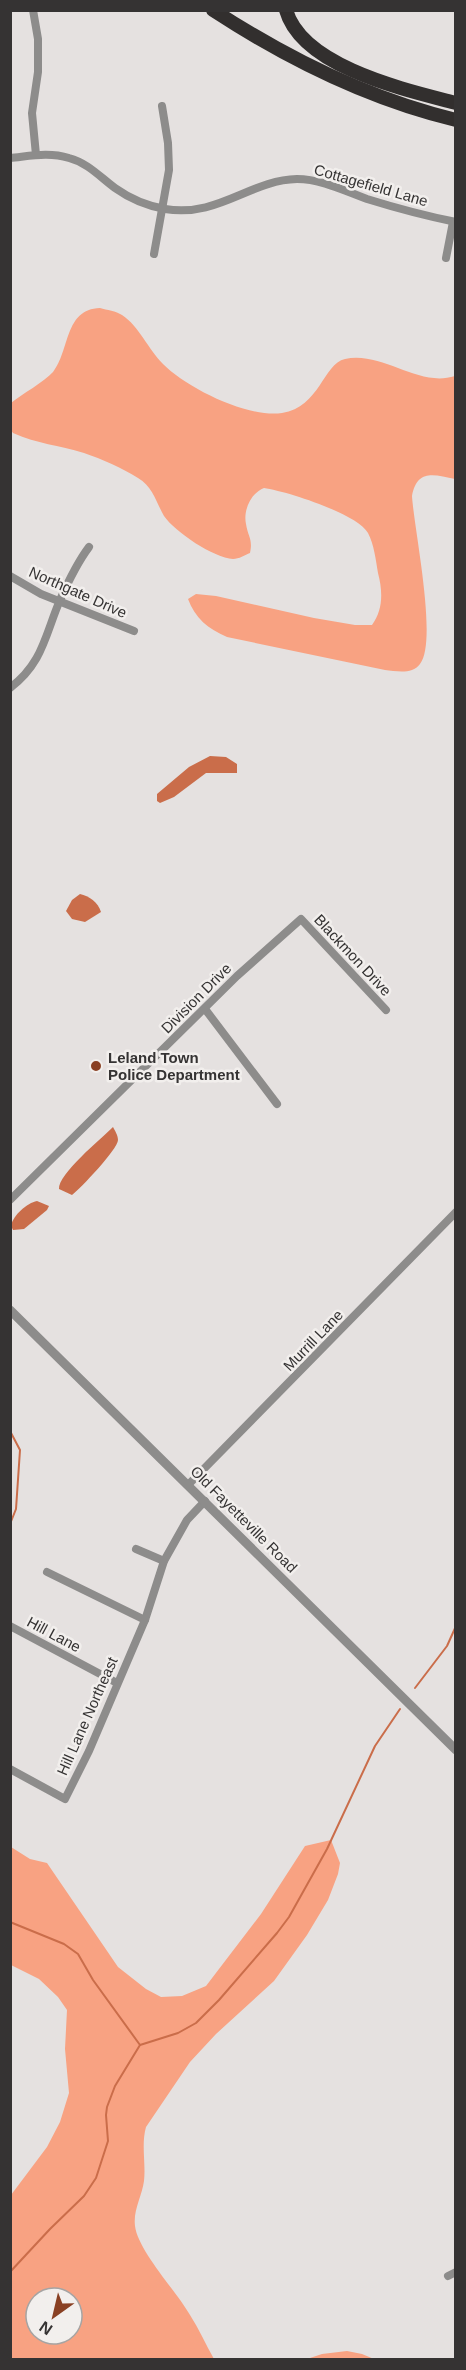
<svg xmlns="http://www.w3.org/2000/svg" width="466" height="2370" viewBox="0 0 466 2370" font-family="Arial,sans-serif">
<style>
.green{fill:#f8a282;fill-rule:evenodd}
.water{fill:#ca6d4a}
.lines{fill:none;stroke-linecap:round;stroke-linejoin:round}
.stream{stroke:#ca6d4a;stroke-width:2}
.minor{stroke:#8d8c8b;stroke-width:8}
.tertiary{stroke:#8d8c8b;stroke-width:9}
.motorway{stroke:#322f2e;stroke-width:14}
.poi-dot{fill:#894023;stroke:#f2efed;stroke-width:2}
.labels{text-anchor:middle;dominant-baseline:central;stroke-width:5;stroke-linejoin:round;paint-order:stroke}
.street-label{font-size:15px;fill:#353333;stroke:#f2efed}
.poi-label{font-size:15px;font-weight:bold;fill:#353333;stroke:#f2efed;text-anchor:start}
</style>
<rect width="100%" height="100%" fill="#e5e1e0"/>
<!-- green -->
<g class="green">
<path d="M100 308C107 310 116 311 122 315 139 326 148 349 163 364 187 388 247 418 282 413 320 407 323 364 345 359 383 351 418 388 455 376V479C435 475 417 468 412 496 414 529 438 641 420 664 412 675 396 671 385 670L227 637C208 629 195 618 188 599L196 594 216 596 314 618 355 625H372C383 610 383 592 378 573 376 561 374 544 368 533 358 514 286 491 264 488 251 493 243 510 246 524 248 537 253 539 250 553 245 555 239 559 233 559 214 558 175 532 164 516 156 502 153 487 138 478 122 468 102 459 84 453 58 445 38 444 13 433L11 430V403C22 394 44 382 53 372 70 351 64 309 100 308Z"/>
<path d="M331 1840 340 1863 338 1874 328 1900 307 1935 274 1981 216 2034 190 2062 146 2127C141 2145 146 2163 144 2181 142 2196 133 2210 135 2226 138 2251 177 2292 190 2315 199 2329 206 2345 214 2359H11V2195L47 2147 60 2122 69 2093 65 2049 67 2010 58 1997 39 1979 11 1965V1847L30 1859 47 1863 118 1967 146 1989 161 1997 182 1996 206 1986 261 1914 305 1846ZM36 2298H72V2334H36Z"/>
<polygon points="347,2351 362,2354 374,2359 307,2359 322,2354"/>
</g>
<!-- water -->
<g class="water">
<polygon points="210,756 226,757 237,764 237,773 206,773 174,797 160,803 157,801 157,794 189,767"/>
<path d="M80 894C89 896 98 902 101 912L85 922 72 919 66 911 72 900Z"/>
<path d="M113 1127C115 1131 118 1135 118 1140 118 1149 80 1189 72 1195L59 1189C58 1174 101 1139 113 1127Z"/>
<path d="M37 1201 49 1206 47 1210 24 1229 13 1230 11 1226C13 1215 27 1203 37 1201Z"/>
</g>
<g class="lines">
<!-- stream -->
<g class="stream">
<polyline points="10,1431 20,1450 16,1509 10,1524"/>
<polyline points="415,1688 447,1646 456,1626"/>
<polyline points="10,1922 64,1944 78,1954 93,1980 140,2045"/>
<polyline points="10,2272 50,2229 84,2196 96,2178 108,2141 106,2115 107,2107 115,2086 140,2045 178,2033 196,2023 219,2000 277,1933 289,1917 327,1849 375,1746 400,1709"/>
</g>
<!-- minor -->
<g class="minor">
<polyline points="33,10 38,39 38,72 32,113 36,155"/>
<path d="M10 158C31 156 49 152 69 158 88 163 100 177 115 188 129 198 148 206 165 209 218 218 250 180 297 179 321 179 345 191 367 199 396 208 426 216 456 222"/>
<polyline points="154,254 169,170 168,143 162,106"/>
<polyline points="446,258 453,222"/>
<polyline points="10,576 41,594 134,631"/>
<path d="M10 688C43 663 45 635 60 600 68 582 77 563 89 547"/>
<polyline points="205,1009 277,1104"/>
<polyline points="10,1200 237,976 301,919 386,1010"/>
<polyline points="188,1485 456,1212"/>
<polyline points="136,1549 164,1561"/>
<polyline points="47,1572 145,1620"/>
<polyline points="10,1626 117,1683"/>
<polyline points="10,1769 65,1799 89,1751 145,1620 164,1561 187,1520 205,1501"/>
<polyline points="448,2276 456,2272"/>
</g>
<!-- tertiary -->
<polyline class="tertiary" points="10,1310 456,1750"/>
<!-- motorway -->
<g class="motorway">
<path d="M213 10C288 59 368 99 456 120"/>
<path d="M286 10C302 67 406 90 456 103"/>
</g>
</g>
<!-- markers -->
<circle class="poi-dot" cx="96" cy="1066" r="6"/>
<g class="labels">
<!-- street labels -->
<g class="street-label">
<text transform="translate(371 185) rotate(16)">Cottagefield Lane</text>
<text transform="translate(78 592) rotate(24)">Northgate Drive</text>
<text transform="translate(353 955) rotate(47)">Blackmon Drive</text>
<text transform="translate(196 998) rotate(-45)">Division Drive</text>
<text transform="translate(313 1340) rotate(-46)">Murrill Lane</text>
<text transform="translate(244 1519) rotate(45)">Old Fayetteville Road</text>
<text transform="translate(54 1634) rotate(28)">Hill Lane</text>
<text transform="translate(87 1716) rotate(-66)">Hill Lane Northeast</text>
</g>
<!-- poi labels -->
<g class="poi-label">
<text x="108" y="1057">Leland Town<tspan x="108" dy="17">Police Department</tspan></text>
</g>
</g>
<!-- border -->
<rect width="466" height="2370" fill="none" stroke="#353333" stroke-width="24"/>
<!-- north arrow -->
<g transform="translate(54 2316) rotate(214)"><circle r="28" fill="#f2efed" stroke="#a6a4a3" stroke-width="1.5"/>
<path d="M0-4.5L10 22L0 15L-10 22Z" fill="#894023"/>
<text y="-9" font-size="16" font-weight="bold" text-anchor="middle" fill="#353333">N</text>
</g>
</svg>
